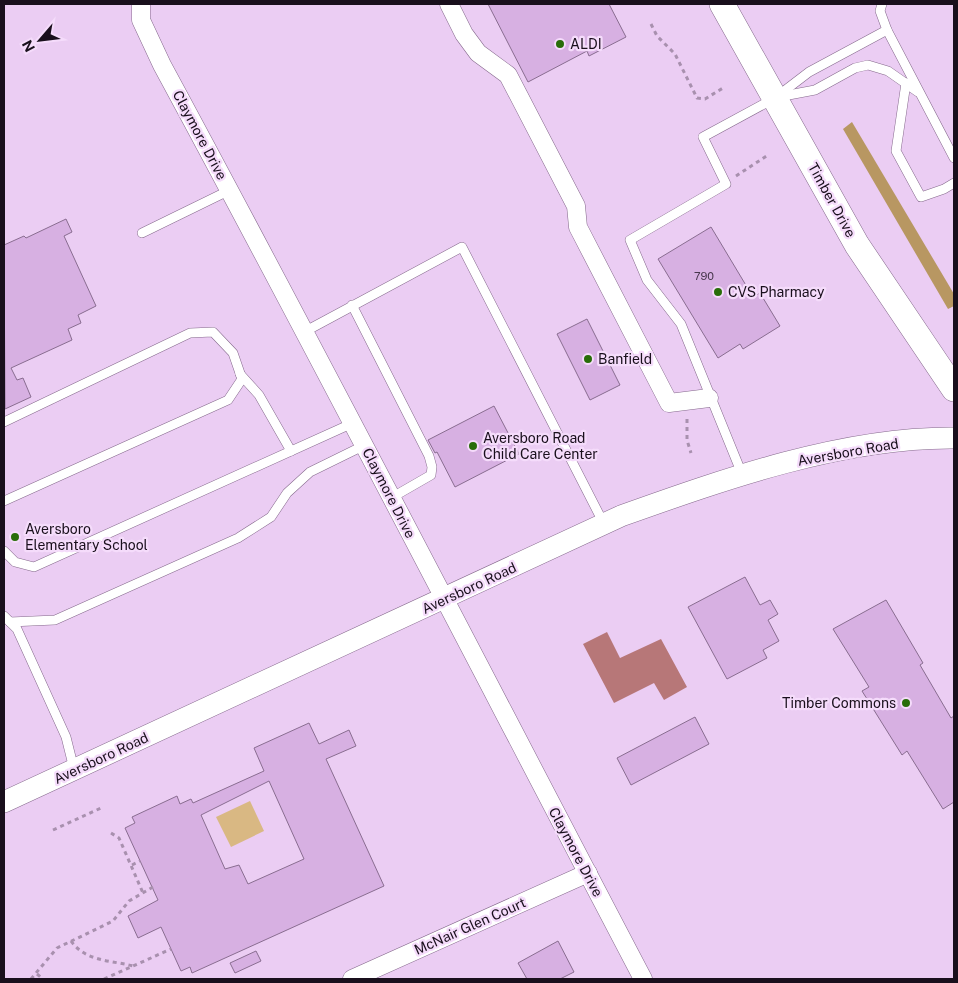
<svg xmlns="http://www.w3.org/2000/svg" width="958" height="983" viewBox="0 0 958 983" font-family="'Public Sans',sans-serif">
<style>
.green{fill:#d9b883}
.forest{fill:#b89762}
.water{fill:#b77778}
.building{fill:#d7b0e2;stroke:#896d90;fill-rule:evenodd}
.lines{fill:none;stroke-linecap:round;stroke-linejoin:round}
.service-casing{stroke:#85698c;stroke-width:10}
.minor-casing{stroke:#85698c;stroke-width:19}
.tertiary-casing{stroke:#85698c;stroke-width:22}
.secondary-casing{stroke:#85698c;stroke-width:26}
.path{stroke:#a890ae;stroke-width:3;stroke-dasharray:4 4;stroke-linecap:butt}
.service{stroke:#fff;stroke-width:9}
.minor{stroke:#fff;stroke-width:18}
.tertiary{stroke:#fff;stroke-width:21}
.secondary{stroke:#fff;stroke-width:25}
.poi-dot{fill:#286d09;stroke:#f5dcfb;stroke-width:2}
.labels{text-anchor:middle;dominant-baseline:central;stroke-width:4.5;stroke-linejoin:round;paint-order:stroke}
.number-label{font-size:11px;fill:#48374e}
.poi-label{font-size:14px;fill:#190f1c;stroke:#f5dcfb;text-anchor:start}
.street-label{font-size:14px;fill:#190f1c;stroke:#f5dcfb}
</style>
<rect width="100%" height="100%" fill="#ebcdf3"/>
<!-- green -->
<polygon class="green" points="250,801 264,831 231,847 216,817"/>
<!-- forest -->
<polygon class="forest" points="852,122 954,294 954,306 948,309 843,129"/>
<!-- water -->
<polygon class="water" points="607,632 620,658 661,639 687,687 664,700 654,683 614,703 583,644"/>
<!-- building -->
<g class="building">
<polygon points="488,4 609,4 626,37 589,56 587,51 528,82"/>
<polygon points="66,219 72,232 64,236 96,306 78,315 81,323 68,329 72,340 11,368 17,380 23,378 31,397 5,409 4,245 24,236 26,238"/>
<polygon points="711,227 753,297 760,293 780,326 743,349 740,344 718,358 658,259"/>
<polygon points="587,319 620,385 590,400 557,334"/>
<polygon points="494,406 519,454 455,487 437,452 435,453 428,440"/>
<polygon points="745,577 760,605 770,600 778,614 768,620 779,641 763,650 767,658 727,679 688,607"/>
<polygon points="886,600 923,663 920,665 951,718 954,716 954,802 943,809 907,751 902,755 862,691 869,687 833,629"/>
<polygon points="695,717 709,744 631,785 617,758"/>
<path d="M309 723 319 744 349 730 356 746 326 759 384 886 192 973 190 967 181 971 161 927 138 938 128 916 158 900 125 828 135 823 132 817 177 796 180 804 191 799 193 803 264 771 254 748ZM269 781 304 859 248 884 239 865 225 869 201 815Z"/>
<polygon points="558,941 574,972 560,979 527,979 518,963"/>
<polygon points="256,951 261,961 235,973 230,963"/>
</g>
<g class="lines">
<defs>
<g id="service">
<polyline points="882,4 880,11 887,30 954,158"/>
<polyline points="906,83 896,151 921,197 944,189 954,183"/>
<polyline points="778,97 815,90 855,68 868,65 888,71 918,92"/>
<polyline points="142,233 230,190"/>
<polyline points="352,305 429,456 432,467 431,475 391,498"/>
<polyline points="304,332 462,247 604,524"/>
<polyline points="240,374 259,395 291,451"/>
<polyline points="4,422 190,333 213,332 233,353 242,379 228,400 4,501"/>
<polyline points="742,474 681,324 647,280 630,240 726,184 703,137 775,98 809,72 887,30"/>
<polyline points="4,551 15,562 34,567 353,423"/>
<polyline points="4,616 17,629 66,737 74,769"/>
<polyline points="10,622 55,620 238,538 271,517 287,493 310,472 365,445"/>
</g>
<g id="minor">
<path d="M141 4V20L162 65C326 368 483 674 643 979"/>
<polyline points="449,4 464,34 478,53 508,75 576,206 578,227 669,403 709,398"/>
<polyline points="352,979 588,873"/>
</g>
<path id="tertiary" d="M4 802 621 516C725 479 843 437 954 438"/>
<polyline id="secondary" points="722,4 857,245 954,389"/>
</defs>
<!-- service casing -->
<use href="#service" class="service-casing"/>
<!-- minor casing -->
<use href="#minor" class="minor-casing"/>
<!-- tertiary casing -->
<use href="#tertiary" class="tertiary-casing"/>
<!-- secondary casing -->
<use href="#secondary" class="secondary-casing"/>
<!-- path -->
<g class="path">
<polyline points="651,24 657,36 675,54 697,98 705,99 723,88"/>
<polyline points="736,176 768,155"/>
<polyline points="687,419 687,440 691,453"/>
<polyline points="53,830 101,808"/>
<polyline points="111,833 119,838 143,893"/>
<polyline points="132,865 140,861"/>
<path d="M71 941C86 962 111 960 133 966"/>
<polyline points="37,974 43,979"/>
<polyline points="31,979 57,948 113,921 129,901 153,887"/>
<polyline points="104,979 171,949"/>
</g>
<!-- service -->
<use href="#service" class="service"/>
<!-- minor -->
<use href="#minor" class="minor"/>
<!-- tertiary -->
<use href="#tertiary" class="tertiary"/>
<!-- secondary -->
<use href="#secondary" class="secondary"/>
</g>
<!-- markers -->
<g class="poi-dot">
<circle cx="560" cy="44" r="5"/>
<circle cx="718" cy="292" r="5"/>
<circle cx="588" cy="359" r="5"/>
<circle cx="473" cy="446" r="5"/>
<circle cx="15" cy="537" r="5"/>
<circle cx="906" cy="703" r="5"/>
</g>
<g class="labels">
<!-- number labels -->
<g class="number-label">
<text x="704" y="276">790</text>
</g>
<!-- poi labels -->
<g class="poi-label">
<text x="570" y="44">ALDI</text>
<text x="728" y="292">CVS Pharmacy</text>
<text x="598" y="359">Banfield</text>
<text x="483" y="438">Aversboro Road<tspan x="483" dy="16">Child Care Center</tspan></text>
<text x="25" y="529">Aversboro<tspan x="25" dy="16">Elementary School</tspan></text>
<text x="896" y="703" text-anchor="end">Timber Commons</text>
</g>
<!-- street labels -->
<g class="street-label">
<text transform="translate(200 135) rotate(62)">Claymore Drive</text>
<text transform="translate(832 200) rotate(61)">Timber Drive</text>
<text transform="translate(848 452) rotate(-10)">Aversboro Road</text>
<text transform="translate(389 493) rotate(63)">Claymore Drive</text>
<text transform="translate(469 588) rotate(-25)">Aversboro Road</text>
<text transform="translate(101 758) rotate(-25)">Aversboro Road</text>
<text transform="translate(576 852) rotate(62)">Claymore Drive</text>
<text transform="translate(470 926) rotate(-24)">McNair Glen Court</text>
</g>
</g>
<!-- border -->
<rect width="958" height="983" fill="none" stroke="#190f1c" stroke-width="10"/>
<!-- north arrow -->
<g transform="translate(40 40) rotate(242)" stroke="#f5dcfb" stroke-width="4" paint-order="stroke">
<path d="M0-4L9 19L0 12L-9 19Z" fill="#190f1c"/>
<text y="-8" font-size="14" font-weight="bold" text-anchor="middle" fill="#190f1c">N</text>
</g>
</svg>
